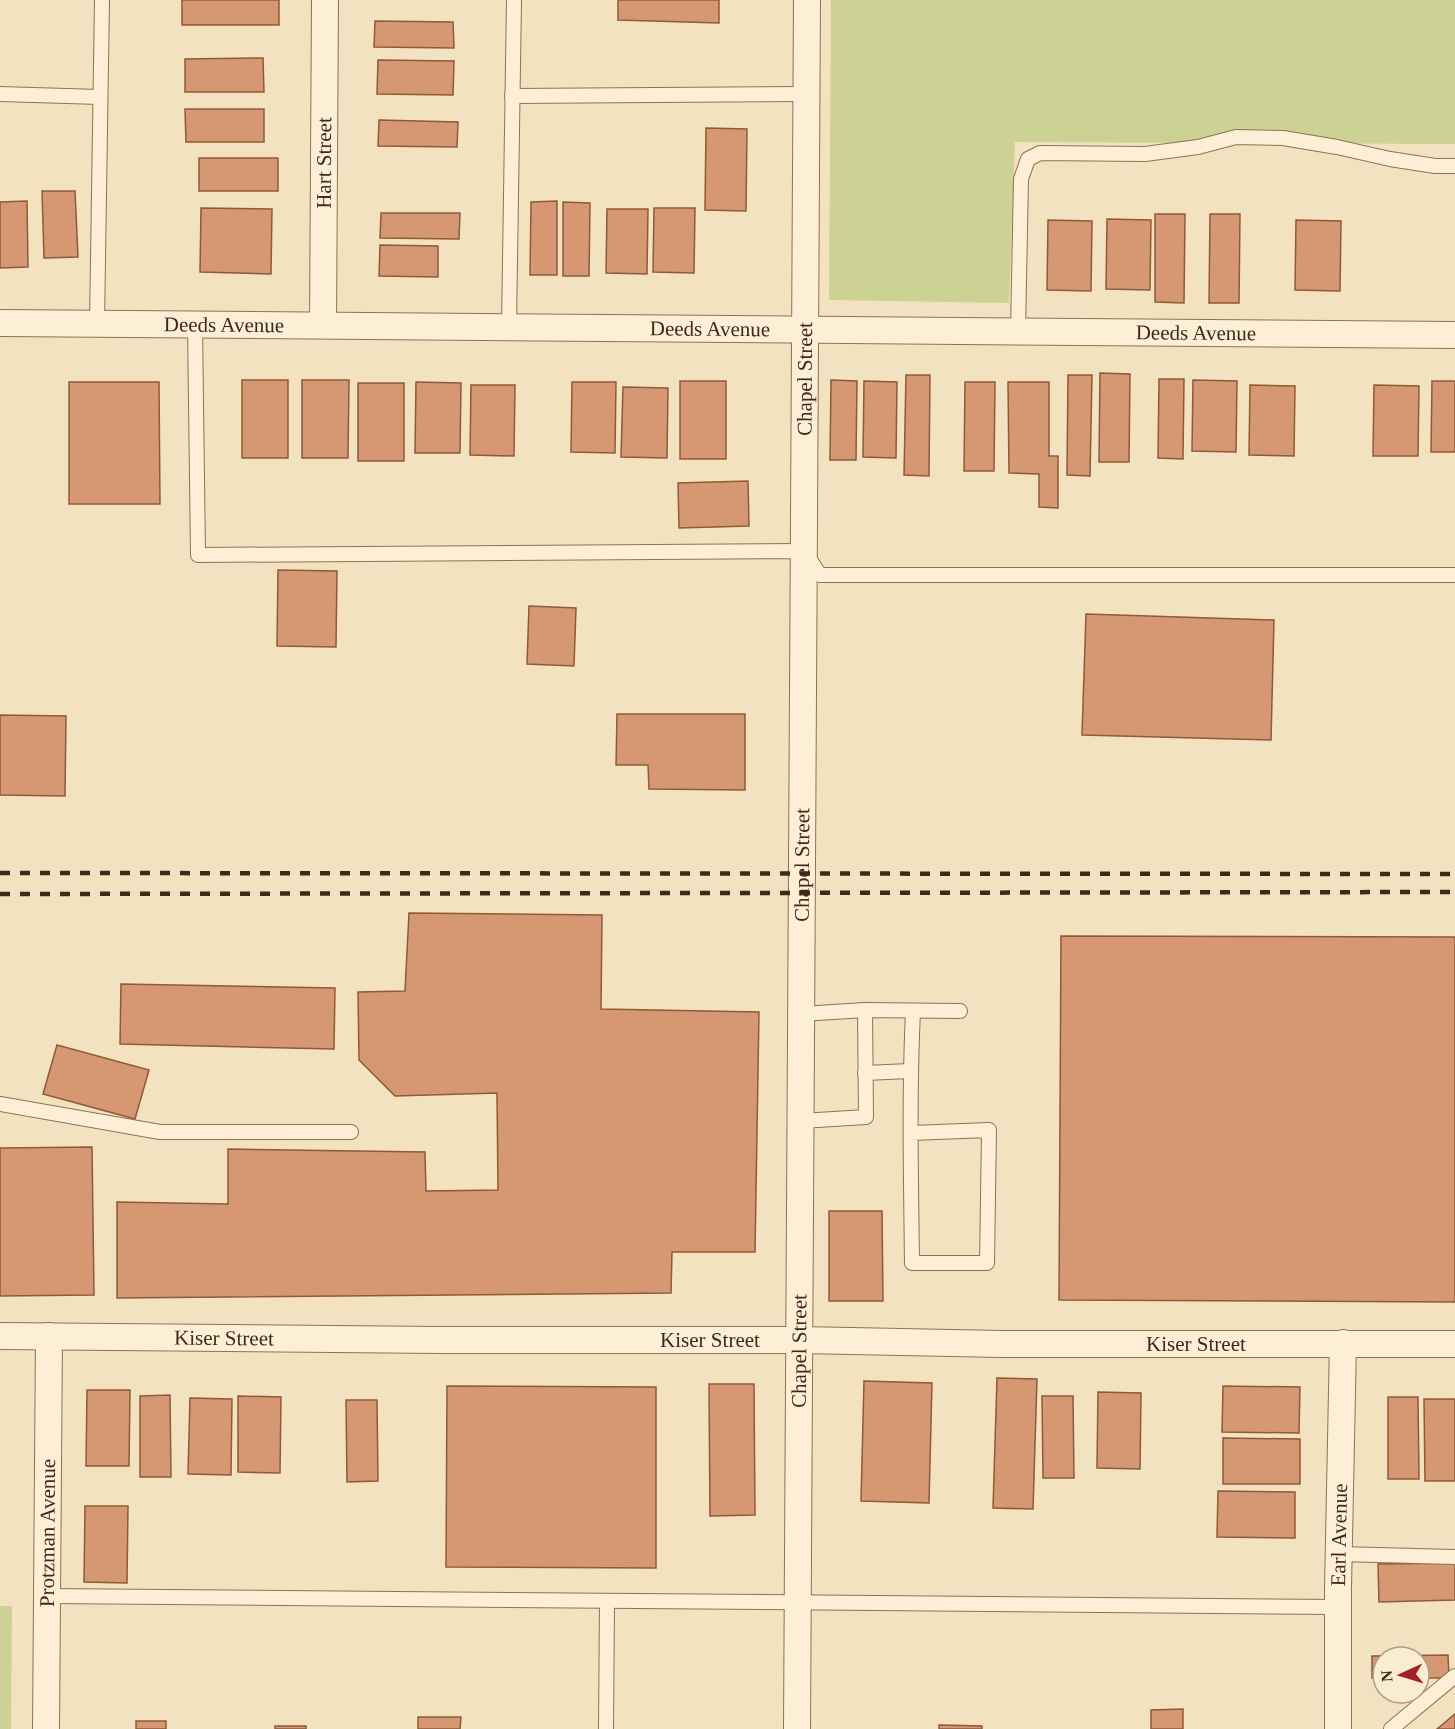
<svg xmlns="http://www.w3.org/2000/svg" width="1455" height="1729" viewBox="0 0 1455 1729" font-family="'Times New Roman',serif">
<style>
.green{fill:#ccd293}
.building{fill:#d59872;stroke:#905939;stroke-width:1.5}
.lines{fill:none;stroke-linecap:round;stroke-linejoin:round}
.lane-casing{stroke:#8e7256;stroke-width:16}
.street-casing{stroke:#8e7256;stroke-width:28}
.lane{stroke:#fcefd5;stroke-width:14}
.street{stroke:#fcefd5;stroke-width:26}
.rail{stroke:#3c2a1c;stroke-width:4.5;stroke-dasharray:10 10;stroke-linecap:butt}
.labels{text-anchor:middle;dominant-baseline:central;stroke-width:5;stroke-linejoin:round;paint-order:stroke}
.street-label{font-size:21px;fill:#3c2a1c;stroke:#f9ecd1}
</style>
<rect width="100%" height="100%" fill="#f2e2c0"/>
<!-- green -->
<g class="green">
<polygon points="831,0 1455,0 1455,144 1015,142 1009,303 829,300"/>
<polygon points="0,1606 12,1606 11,1729 0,1729"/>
</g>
<!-- building -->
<g class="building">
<rect x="182" y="0" width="97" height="25"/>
<polygon points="618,0 719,0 719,23 618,20"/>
<polygon points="375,21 453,22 454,48 374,47"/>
<polygon points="263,58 264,92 185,92 185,59"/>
<polygon points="378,60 454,61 453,95 377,94"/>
<polygon points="185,109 264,109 264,142 186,142"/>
<polygon points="379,120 458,122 457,147 378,146"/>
<polygon points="706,128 747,129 746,211 705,210"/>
<rect x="199" y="158" width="79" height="33"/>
<polygon points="42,191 75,191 78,257 44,258"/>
<polygon points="27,201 28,267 0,268 0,202"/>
<polygon points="557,201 557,275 530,275 531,202"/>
<polygon points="563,202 590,203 589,276 563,276"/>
<polygon points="201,208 272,209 271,274 200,272"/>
<polygon points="654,208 695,208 694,273 653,272"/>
<polygon points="607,209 648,209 647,274 606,273"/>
<polygon points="381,213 460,213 459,239 380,238"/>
<polygon points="1155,214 1185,214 1184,303 1155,302"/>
<polygon points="1210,214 1240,214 1239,303 1209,303"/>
<polygon points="1107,219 1151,220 1150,290 1106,289"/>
<polygon points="1048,220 1092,221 1091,291 1047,290"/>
<polygon points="1296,220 1341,221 1340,291 1295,290"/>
<polygon points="380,245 438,246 438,277 379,276"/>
<polygon points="1100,373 1130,374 1129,462 1099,462"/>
<polygon points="906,375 930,375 929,476 904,475"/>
<polygon points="1068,375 1092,375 1090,476 1067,475"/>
<polygon points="1159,379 1184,379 1183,459 1158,458"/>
<rect x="242" y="380" width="46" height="78"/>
<polygon points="302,380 349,380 348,458 302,458"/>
<polygon points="831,380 857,381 856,460 830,460"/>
<polygon points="1193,380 1237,381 1236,452 1192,451"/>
<rect x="680" y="381" width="46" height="78"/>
<polygon points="864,381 897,382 896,458 863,457"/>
<polygon points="1432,381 1455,381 1455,452 1431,452"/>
<polygon points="69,382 159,382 160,504 69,504"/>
<polygon points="416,382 461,383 460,453 415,453"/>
<polygon points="572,382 616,382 615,453 571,452"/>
<polygon points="965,382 995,382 994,471 964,471"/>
<polygon points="1008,382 1049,382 1049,456 1058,456 1058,508 1039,507 1039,474 1009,473"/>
<rect x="358" y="383" width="46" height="78"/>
<polygon points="471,385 515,385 514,456 470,455"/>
<polygon points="1250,385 1295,386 1294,456 1249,455"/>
<polygon points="1374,385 1419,386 1418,456 1373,456"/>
<polygon points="623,387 668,388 667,458 621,457"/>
<polygon points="748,481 749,526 679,528 678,483"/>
<polygon points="278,570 337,571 336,647 277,646"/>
<polygon points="529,606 576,608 574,666 527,664"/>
<polygon points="1086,614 1274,620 1271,740 1082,735"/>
<polygon points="617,714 745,714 745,790 649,789 648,765 616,765"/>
<polygon points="0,715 66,716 65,796 0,795"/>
<polygon points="409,913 602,915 601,1009 759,1012 755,1252 672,1252 671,1293 117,1298 117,1202 228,1204 228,1149 425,1152 426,1191 498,1190 497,1093 395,1096 359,1060 358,992 405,991"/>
<polygon points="1061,936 1455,937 1455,1302 1059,1300"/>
<polygon points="121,984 335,988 334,1049 120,1044"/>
<polygon points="57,1045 149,1070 135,1119 43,1094"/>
<polygon points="92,1147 94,1295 0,1296 0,1148"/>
<polygon points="829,1211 882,1211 883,1301 829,1301"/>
<polygon points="997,1378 1037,1379 1033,1509 993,1508"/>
<polygon points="864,1381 932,1383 929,1503 861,1501"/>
<polygon points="709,1384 754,1384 755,1515 710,1516"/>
<polygon points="447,1386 656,1387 656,1568 446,1567"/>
<polygon points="1223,1386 1300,1387 1299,1433 1222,1432"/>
<polygon points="87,1390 130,1390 129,1466 86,1466"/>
<polygon points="1098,1392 1141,1393 1140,1469 1097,1468"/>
<polygon points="170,1395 171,1477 140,1477 140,1396"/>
<polygon points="238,1396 281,1397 280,1473 238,1472"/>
<polygon points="1042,1396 1073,1396 1074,1478 1043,1478"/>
<polygon points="1388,1397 1418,1397 1419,1479 1388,1479"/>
<polygon points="190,1398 232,1399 231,1475 188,1474"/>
<polygon points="1424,1399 1455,1399 1455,1481 1425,1481"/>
<polygon points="346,1400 377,1400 378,1481 347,1482"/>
<polygon points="1223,1438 1300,1439 1300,1484 1223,1484"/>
<polygon points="1218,1491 1295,1492 1295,1538 1217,1537"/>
<polygon points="85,1506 128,1506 127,1583 84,1582"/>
<polygon points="1455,1563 1455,1600 1379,1602 1378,1564"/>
<polygon points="1448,1655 1449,1678 1419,1678 1419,1657 1383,1657 1383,1678 1372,1678 1372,1656"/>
<polygon points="1183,1709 1183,1729 1151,1729 1151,1710"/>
<polygon points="1455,1714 1455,1729 1437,1729"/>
<polygon points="418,1717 461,1717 460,1729 418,1729"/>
<rect x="136" y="1721" width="30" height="8"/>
<polygon points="939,1725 982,1726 982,1729 939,1729"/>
<rect x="275" y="1726" width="31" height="3"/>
</g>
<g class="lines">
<defs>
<g id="lane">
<polyline points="0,94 100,97"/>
<polyline points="512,96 807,94"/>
<polyline points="97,324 102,0"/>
<polyline points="195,325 198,555 804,551 820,575 1455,575"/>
<polyline points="509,327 514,0"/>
<polyline points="1018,331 1021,179 1028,159 1040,153 1145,154 1198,147 1236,137 1283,138 1337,147 1390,159 1435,166 1455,166"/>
<polyline points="801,1014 865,1010 960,1011"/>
<polyline points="865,1073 910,1071"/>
<polyline points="0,1104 160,1132 351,1132"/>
<polyline points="801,1121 866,1117 865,1010"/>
<path d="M911 1133 989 1130 987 1263H912C911 1179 909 1095 913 1011"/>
<polyline points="1339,1554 1455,1557"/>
<polyline points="47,1596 1338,1607"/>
<polyline points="606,1729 607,1601"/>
<polyline points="1391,1729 1455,1676"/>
</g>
<g id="street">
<path id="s1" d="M0 323 1455 335"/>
<path id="s2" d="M323 325 325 0"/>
<path id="s3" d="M0 1336 440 1340H800L1002 1344H1455"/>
<path id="s4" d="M46 1729 49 1336"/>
<path id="s5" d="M797 1729 807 0"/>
<path id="s6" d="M1338 1729V1588L1343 1343"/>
</g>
</defs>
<!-- lane casing -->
<use href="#lane" class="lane-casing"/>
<!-- street casing -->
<use href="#street" class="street-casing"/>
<!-- lane -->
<use href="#lane" class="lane"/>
<!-- street -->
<use href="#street" class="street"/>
<!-- rail -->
<g class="rail">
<polyline points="0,873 1455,874"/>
<polyline points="0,894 1455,892"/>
</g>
</g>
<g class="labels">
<!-- street labels -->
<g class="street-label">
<text stroke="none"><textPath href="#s2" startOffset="162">Hart Street</textPath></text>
<text stroke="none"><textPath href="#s1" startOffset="224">Deeds Avenue</textPath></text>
<text stroke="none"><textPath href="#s1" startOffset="710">Deeds Avenue</textPath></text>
<text stroke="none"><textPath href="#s1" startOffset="1196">Deeds Avenue</textPath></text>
<text stroke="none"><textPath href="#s5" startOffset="1350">Chapel Street</textPath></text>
<text stroke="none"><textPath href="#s5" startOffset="864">Chapel Street</textPath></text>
<text stroke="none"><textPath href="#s3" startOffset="224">Kiser Street</textPath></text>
<text stroke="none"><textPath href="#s3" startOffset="710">Kiser Street</textPath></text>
<text stroke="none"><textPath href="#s3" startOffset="1196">Kiser Street</textPath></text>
<text stroke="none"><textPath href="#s5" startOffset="378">Chapel Street</textPath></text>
<text stroke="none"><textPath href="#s4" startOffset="196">Protzman Avenue</textPath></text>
<text stroke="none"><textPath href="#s6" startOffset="194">Earl Avenue</textPath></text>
</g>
</g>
<!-- north arrow -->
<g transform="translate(1401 1675) rotate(266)"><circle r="28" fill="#f9ecd1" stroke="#ad9e89" stroke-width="1.5"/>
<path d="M0-4.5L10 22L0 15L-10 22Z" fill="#a32025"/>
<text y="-9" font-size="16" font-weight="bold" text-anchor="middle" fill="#3c2a1c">N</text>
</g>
</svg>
